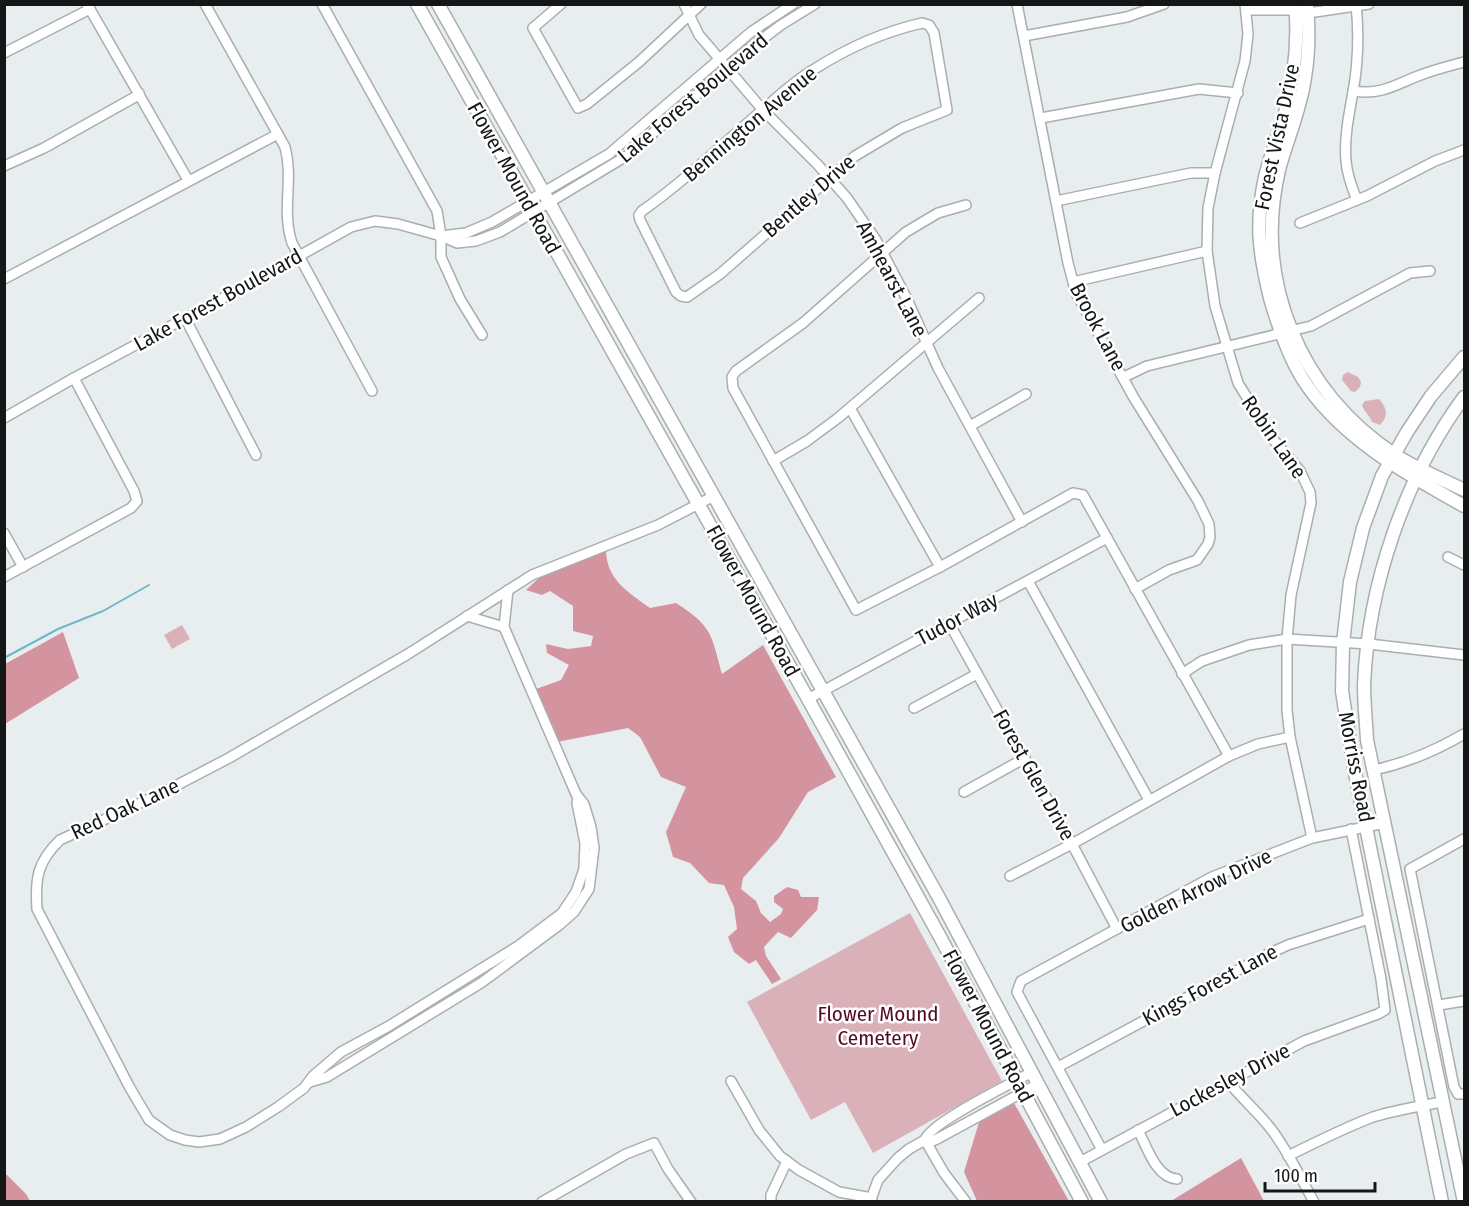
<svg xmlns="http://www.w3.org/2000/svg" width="1469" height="1206" viewBox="0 0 1469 1206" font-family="'Fira Sans Condensed',sans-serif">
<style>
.green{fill:#dab1b8}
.forest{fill:#d394a0}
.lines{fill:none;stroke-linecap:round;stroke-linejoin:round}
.stream{stroke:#6eb7c8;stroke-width:2}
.minor-casing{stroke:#a9aeb0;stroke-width:12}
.major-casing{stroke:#a9aeb0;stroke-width:15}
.minor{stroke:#fff;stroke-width:9}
.major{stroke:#fff;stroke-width:12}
.labels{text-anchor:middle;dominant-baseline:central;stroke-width:5;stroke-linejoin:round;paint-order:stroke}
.street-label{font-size:21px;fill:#151717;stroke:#fff}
.park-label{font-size:21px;fill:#550a24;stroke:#fff}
</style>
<rect width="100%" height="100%" fill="#e8eeef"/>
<!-- green -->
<g class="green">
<polygon points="1348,372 1358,377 1361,382 1360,387 1355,392 1351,391 1342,380 1343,375"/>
<path d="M1379 399C1387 408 1389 416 1380 425L1372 422C1369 415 1364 411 1362 405L1365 401Z"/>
<polygon points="182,625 190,639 172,649 164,635"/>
<polygon points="910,913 1002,1081 873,1153 845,1102 811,1120 747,1002"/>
</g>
<!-- forest -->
<g class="forest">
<path d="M606 551C607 580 628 592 650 608L676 603C713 627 711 634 722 674L763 645 836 777 808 792 779 838 743 878 741 889 756 901 761 913 770 922 781 914 783 909 774 902V896L787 887 798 890 801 897H819L817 910 791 938 778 932 764 947 766 956 781 979 772 984 756 960 749 964 734 952 728 937 737 929 734 907 724 885 709 883 690 863 673 857 666 832 686 787 661 777 640 737 628 728 557 742 536 689 561 680 569 665 547 653 546 644 568 649 591 646 593 636 573 631V606L550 591 542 595 526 590 542 575Z"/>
<polygon points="63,632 79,678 5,724 5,664"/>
<polygon points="1014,1103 1069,1201 977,1201 964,1172 979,1122"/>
<polygon points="1241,1158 1264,1201 1171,1201"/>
<polygon points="4,1172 26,1194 30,1201 5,1201"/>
</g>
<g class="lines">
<!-- stream -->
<polyline class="stream" points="4,658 58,629 103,611 149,585"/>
<defs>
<g id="minor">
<polyline points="87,4 188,180"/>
<path d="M205 4 285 147C294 180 281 209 292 243L372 391"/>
<polyline points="322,4 437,211 441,236 441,257 460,299 482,335"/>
<polyline points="561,4 533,28 578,108 587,104 639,62 701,4"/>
<polyline points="684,4 699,35 763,110 818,165 847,198 876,240 907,299 938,368 1022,522"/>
<polyline points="1017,4 1068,263 1076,293 1134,398 1198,501 1209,524 1210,537 1208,544 1197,560 1169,570 1135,589"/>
<polyline points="1245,4 1248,34 1245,61 1215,173 1208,208 1207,251 1215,306 1238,383 1272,438 1300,471 1310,492 1311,503 1291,595 1287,639 1287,710 1290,737 1312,838"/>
<path d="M1356 4C1359 33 1358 64 1353 92 1349 114 1344 138 1346 161 1347 174 1352 188 1357 200"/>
<polyline points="1246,10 1288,10 1315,12 1369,4"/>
<path d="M922 23 929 25 934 33 947 110 902 128 855 156 720 274 687 297 681 296 676 292 640 220 639 215 642 211C686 180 725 142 766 107 781 94 796 80 813 70 847 48 883 32 922 23Z"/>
<polyline points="1024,36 1127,17 1164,4"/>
<polyline points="4,53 90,9"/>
<path d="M1353 91C1381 95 1393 86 1418 76 1433 70 1449 66 1464 62"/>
<polyline points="1041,118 1199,89 1238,93"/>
<polyline points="4,166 44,148 135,97 139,93"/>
<polyline points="1056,201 1191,173 1215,173"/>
<polyline points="966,205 938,213 906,232 803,323 736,371 732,377 733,388 856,610 940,567 1073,493 1083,495 1229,756"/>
<polyline points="1300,223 1367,196 1435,161 1464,150"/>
<polyline points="441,236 466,233 492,222 609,154 751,32 793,4"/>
<polyline points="4,279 278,134"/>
<polyline points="1073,282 1207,251"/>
<polyline points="185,318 256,455"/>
<polyline points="1124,377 1147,366 1311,326 1410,273 1430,271"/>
<polyline points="850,408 940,567"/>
<polyline points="4,418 74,378 249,284 351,227 375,221 398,224 441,236 457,243 476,241 500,232 628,155 749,49 781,25 815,4"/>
<polyline points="970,426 1026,394"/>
<polyline points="773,461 807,441 838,418 979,298"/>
<polyline points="4,533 23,567"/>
<polyline points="1448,557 1464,565"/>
<polyline points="4,577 131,508 137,501 134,491 74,378"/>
<polyline points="1028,581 1149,800"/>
<polyline points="467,616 504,627"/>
<polyline points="949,623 1072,844 1117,929"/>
<polyline points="1182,674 1202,661 1249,645 1287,639 1369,644 1464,655"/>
<polyline points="808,699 1107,538"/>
<polyline points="914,708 977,674"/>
<path d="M1374 770C1407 763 1435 751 1464 734"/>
<polyline points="964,792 1025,758"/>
<path d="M578 797 577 803 585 843 584 869 576 892 562 913 518 946 389 1026 341 1052 313 1076 304 1088 278 1107 246 1127 220 1139 199 1142 185 1140 170 1135 149 1120 130 1088 37 909C35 879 37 862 60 840L162 793 229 758 408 654 532 575 658 525 714 496"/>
<polyline points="1464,839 1410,869 1454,1087 1458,1094 1464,1094"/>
<polyline points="1010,876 1072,844 1229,756 1258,744 1290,737"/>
<polyline points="1439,1005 1464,1001"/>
<polyline points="1058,1067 1266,955 1288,945 1369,919"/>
<polyline points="731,1081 759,1130 780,1156 799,1170 839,1192 872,1198"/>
<path d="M1228 1081C1241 1098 1258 1112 1271 1129 1288 1151 1300 1177 1314 1202"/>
<polyline points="310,1082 327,1077 481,983 558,926 574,912 589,889 594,848 591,827 584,804 576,794 504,627 508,590"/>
<path d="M1138 1130C1147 1147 1156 1178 1177 1179"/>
<path d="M925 1140C929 1123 1013 1083 1032 1072"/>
<polyline points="925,1140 944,1173 966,1202"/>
<polyline points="1102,1150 1017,992 1021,981 1212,877 1312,838 1385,823"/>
<path d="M1288 1156C1316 1142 1344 1128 1373 1117 1396 1110 1419 1106 1442 1102"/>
<polyline points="1080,1162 1304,1041 1378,1014 1385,1010 1381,979 1351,829"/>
<polyline points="542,1202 626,1154 654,1143 668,1169 691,1202"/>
<polyline points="771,1202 771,1195 787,1161"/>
<polyline points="870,1202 878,1180 898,1158 909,1149 925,1140 930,1142 937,1139 1038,1084"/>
</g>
<g id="major">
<polyline points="417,4 808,699 939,935 1082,1202"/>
<polyline points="438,4 938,896 1101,1202"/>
<path d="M1295 4C1299 42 1294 80 1284 117 1278 137 1270 156 1265 177 1255 223 1259 253 1270 298 1278 326 1287 353 1302 378 1339 437 1405 473 1464 506"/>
<path d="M1307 4C1309 28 1309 54 1305 77 1301 109 1287 139 1279 170 1253 282 1300 392 1395 455 1417 469 1442 479 1464 490"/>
<polyline points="1442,1202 1354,768 1342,691 1343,643 1350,582 1363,528 1382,476 1407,432 1431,396 1464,357"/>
<path d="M1464 1202 1367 740C1366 721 1364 703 1364 685 1368 585 1405 477 1464 397"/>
</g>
</defs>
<!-- minor casing -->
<use href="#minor" class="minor-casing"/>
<!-- major casing -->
<use href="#major" class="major-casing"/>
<!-- minor -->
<use href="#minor" class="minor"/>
<!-- major -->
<use href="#major" class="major"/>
</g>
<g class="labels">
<!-- street labels -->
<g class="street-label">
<text transform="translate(693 98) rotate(-40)">Lake Forest Boulevard</text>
<text transform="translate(750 124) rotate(-40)">Bennington Avenue</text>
<text transform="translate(1277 137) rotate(-78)">Forest Vista Drive</text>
<text transform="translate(514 178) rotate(61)">Flower Mound Road</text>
<text transform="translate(809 196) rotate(-41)">Bentley Drive</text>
<text transform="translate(892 279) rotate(62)">Amhearst Lane</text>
<text transform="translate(218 300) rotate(-29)">Lake Forest Boulevard</text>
<text transform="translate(1098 327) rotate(62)">Brook Lane</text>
<text transform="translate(1274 437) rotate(55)">Robin Lane</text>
<text transform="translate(753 601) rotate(61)">Flower Mound Road</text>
<text transform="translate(957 619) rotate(-28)">Tudor Way</text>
<text transform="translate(1356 767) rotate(79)">Morriss Road</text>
<text transform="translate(1034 775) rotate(61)">Forest Glen Drive</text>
<text transform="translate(125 809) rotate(-25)">Red Oak Lane</text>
<text transform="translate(1196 891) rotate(-26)">Golden Arrow Drive</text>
<text transform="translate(1210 985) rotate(-28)">Kings Forest Lane</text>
<text transform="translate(988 1026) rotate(62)">Flower Mound Road</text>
<text transform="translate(1230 1080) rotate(-28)">Lockesley Drive</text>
</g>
<!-- park labels -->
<g class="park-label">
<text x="878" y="1014">Flower Mound<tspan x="878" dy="24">Cemetery</tspan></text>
</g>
</g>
<!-- border -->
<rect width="1469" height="1206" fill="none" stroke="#151717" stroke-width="12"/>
<!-- scale -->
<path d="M1265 1182v9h110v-9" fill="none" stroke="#151717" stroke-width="3"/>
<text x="1274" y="1182" font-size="18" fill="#151717" stroke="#ffffff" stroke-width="4.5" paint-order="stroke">100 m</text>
</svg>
